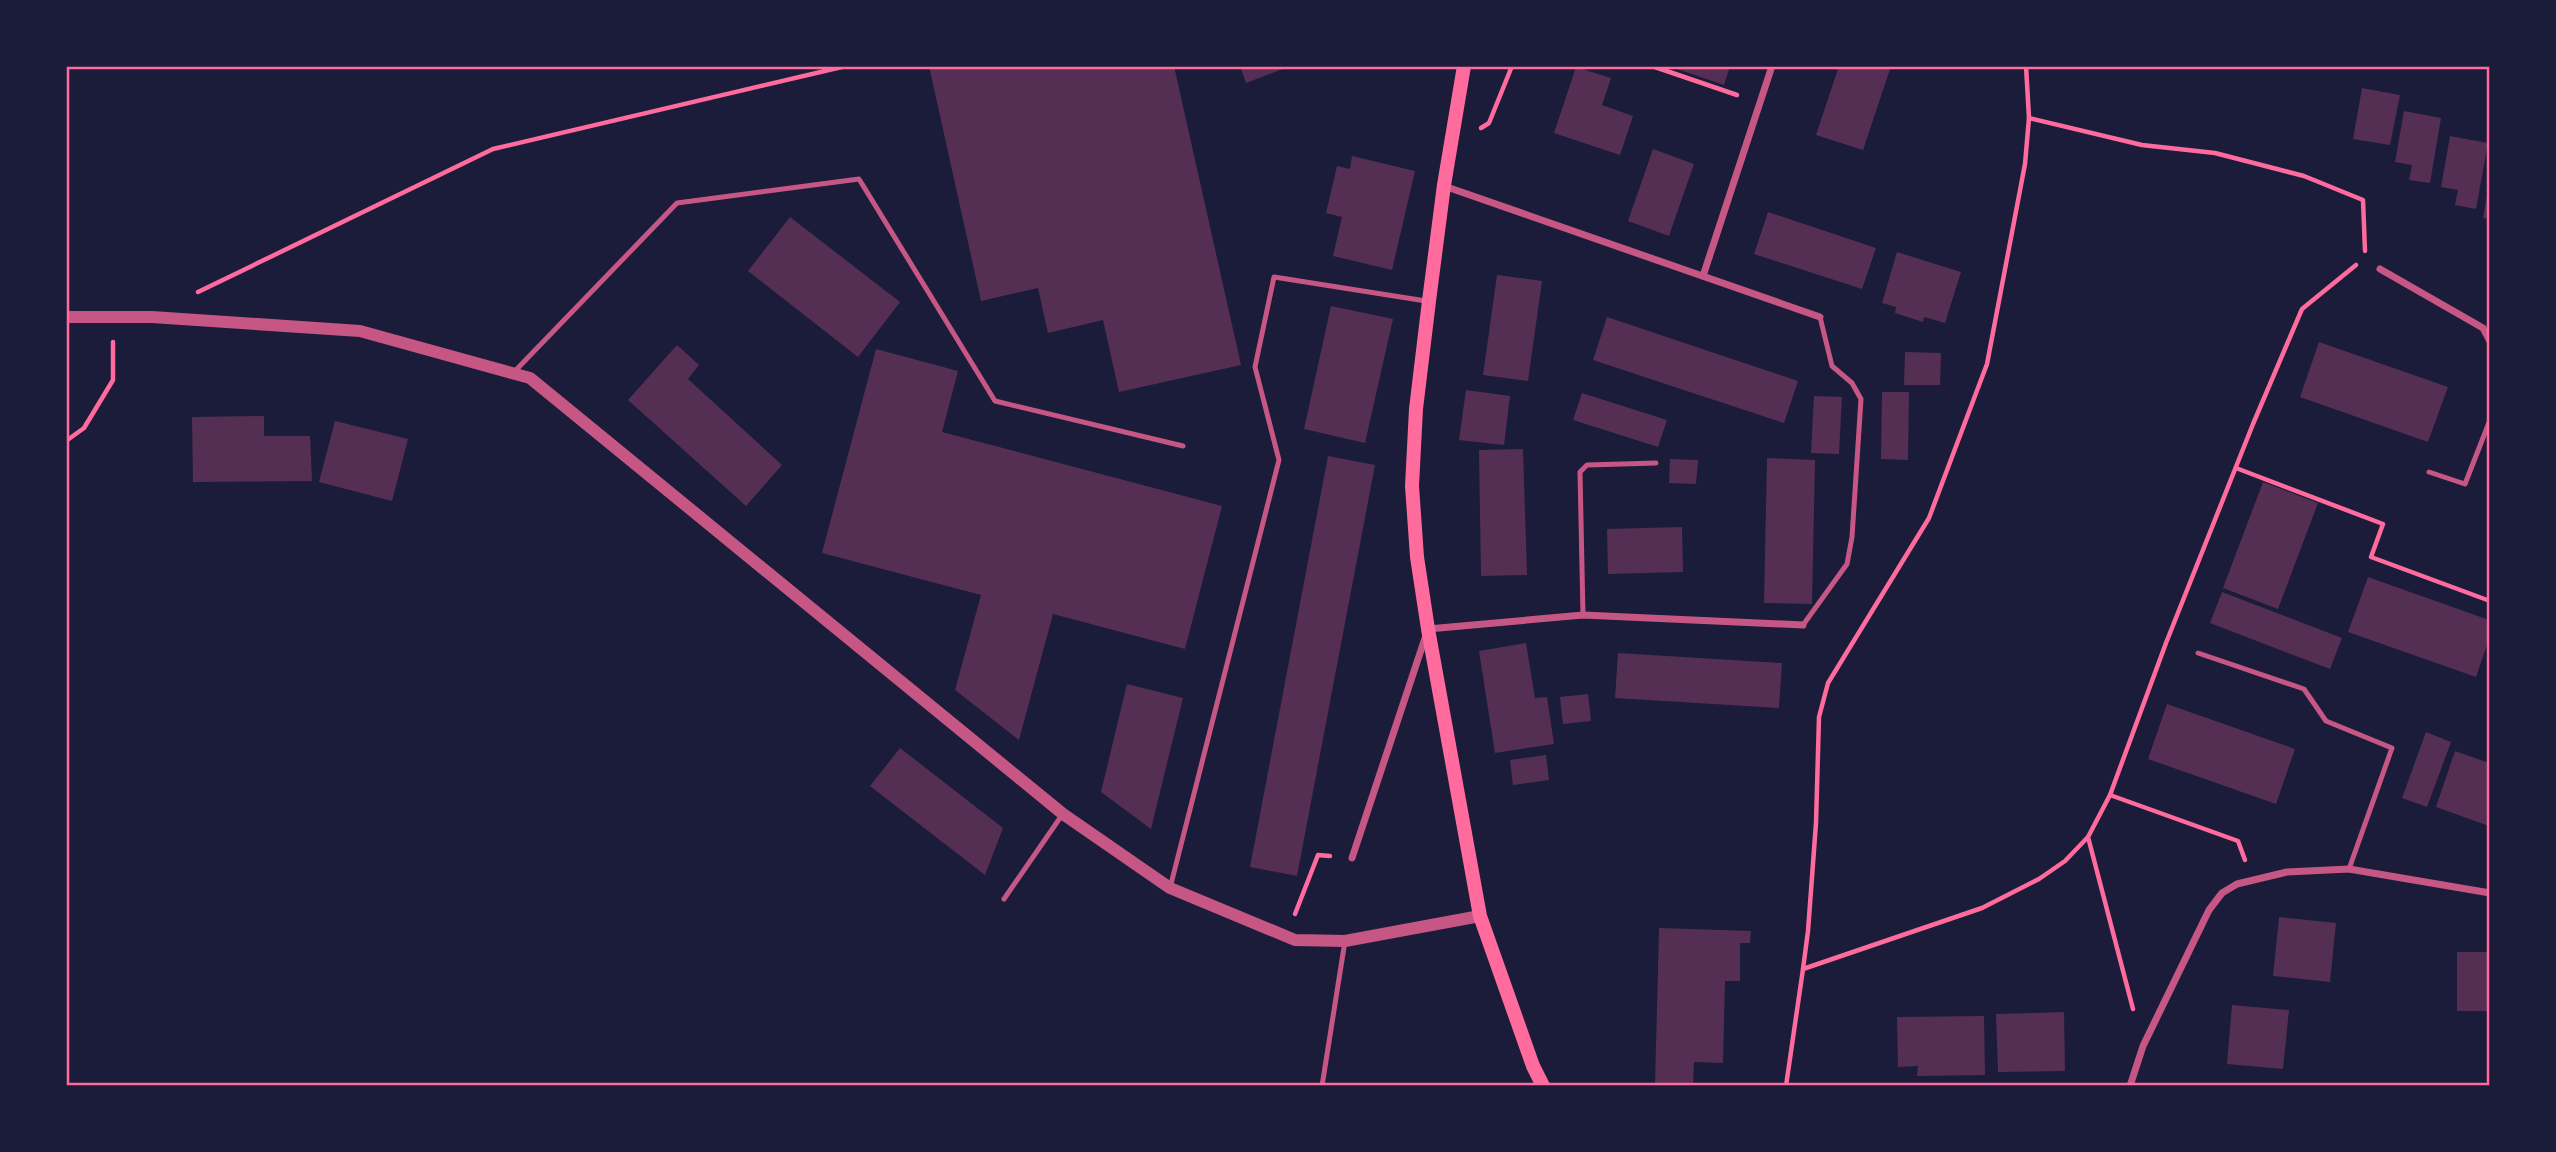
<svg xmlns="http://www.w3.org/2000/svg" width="2556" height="1152" viewBox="0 0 2556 1152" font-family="'Crimson Pro',serif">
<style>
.building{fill:#542f53}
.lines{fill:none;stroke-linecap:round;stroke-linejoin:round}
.path{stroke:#ff6b9d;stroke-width:4.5}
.service{stroke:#c65784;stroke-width:5}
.minor{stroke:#c65784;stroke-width:7}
.tertiary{stroke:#c65784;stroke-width:12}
.secondary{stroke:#ff6b9d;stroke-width:14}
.neatline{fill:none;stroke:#ff6b9d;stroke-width:2.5}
</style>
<rect width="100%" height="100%" fill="#1b1b3a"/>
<!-- building -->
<g class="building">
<polygon points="929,66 1174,66 1241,365 1119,392 1103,320 1048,333 1038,288 981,301"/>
<polygon points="1240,66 1288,66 1288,67 1246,83"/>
<polygon points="1678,66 1730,66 1724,85 1677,69"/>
<polygon points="1839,66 1891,66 1863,150 1816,135"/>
<polygon points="1576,67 1611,78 1602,105 1633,116 1620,155 1554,133"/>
<polygon points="2362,88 2400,95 2390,145 2353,139"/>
<polygon points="2404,111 2441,118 2430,183 2409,180 2412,165 2395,162"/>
<polygon points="2450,136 2488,143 2476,209 2455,205 2458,190 2441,187"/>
<polygon points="1653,149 1694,164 1669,236 1628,221"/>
<polygon points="1352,156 1415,171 1392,270 1333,256 1342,217 1326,213 1337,166 1350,169"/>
<polygon points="2488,189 2489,189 2489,219 2483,218"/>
<polygon points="1768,212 1876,248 1862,289 1754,254"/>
<polygon points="790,217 900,302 858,357 748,271"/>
<polygon points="1897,252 1961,272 1945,323 1924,317 1923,322 1895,313 1896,307 1882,303"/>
<polygon points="1497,275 1542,281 1528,381 1483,375"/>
<polygon points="1331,306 1393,319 1365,443 1304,429"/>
<polygon points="1607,317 1798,381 1784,423 1593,360"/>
<polygon points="2319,342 2448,387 2428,442 2300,397"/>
<polygon points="677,345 699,365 688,379 782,465 746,506 628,400"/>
<polygon points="876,349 958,371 942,432 1222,506 1185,649 1053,614 1019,740 955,690 981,595 822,553"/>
<polygon points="1905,352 1941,353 1940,385 1904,385"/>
<polygon points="1466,390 1510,396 1504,445 1459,440"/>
<polygon points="1882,392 1909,392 1908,460 1881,459"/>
<polygon points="1582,393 1667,420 1658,447 1573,420"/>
<polygon points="1814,396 1842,397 1839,454 1811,453"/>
<polygon points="264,416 264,436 310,436 312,481 193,482 192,417"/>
<polygon points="335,421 408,439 392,501 319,482"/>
<polygon points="1523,449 1527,575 1481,576 1479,450"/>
<polygon points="1328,456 1375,465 1297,876 1250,867"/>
<polygon points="1767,458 1815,460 1812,604 1764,603"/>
<polygon points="1670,459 1698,460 1696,484 1669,483"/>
<polygon points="2263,482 2318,503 2278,609 2223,588"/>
<polygon points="1682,527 1683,572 1608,574 1607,529"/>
<polygon points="2368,577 2489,620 2489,639 2476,677 2348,632"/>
<polygon points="2222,592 2342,638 2330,669 2210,623"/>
<polygon points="1526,643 1535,698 1547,697 1554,744 1495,753 1479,651"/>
<polygon points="1618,653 1782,663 1779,708 1615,698"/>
<polygon points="1127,684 1183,698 1151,829 1101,792"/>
<polygon points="1588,694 1591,721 1563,724 1560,697"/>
<polygon points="2167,704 2295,749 2276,804 2148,759"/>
<polygon points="2426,732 2451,742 2427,807 2402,798"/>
<polygon points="900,748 1003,828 985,875 870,786"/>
<polygon points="2455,751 2489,763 2489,826 2436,807"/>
<polygon points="1546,755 1549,780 1513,785 1510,760"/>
<polygon points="2279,917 2336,923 2330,982 2273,976"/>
<polygon points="1659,928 1751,931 1750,943 1740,943 1740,981 1725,981 1723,1063 1694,1062 1693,1086 1655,1086"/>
<rect x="2457" y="952" width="32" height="59"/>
<polygon points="2232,1005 2289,1010 2283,1069 2227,1064"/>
<polygon points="2064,1012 2065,1071 1998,1072 1996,1014"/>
<polygon points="1984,1016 1985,1075 1917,1076 1918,1066 1898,1067 1897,1017"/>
</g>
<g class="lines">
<!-- path -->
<g class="path">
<polyline points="1652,66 1737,95"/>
<polyline points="2029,118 2142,145 2215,153 2304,176 2363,200 2365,251"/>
<polyline points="1481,128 1489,123 1512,66"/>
<polyline points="198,292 493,149 846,66"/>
<polyline points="66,441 84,428 113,380 113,342"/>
<polyline points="2236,468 2383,524 2371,557 2490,601"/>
<polyline points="2110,795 2238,841 2245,860"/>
<polyline points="1295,914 1318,855 1330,856"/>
<polyline points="1803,969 1808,931 1816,823 1819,717 1828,683 1929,518 1987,364 2025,164 2029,118 2026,66"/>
<polyline points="2133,1009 2088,837 2110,795 2166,643 2253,424 2302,309 2356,265"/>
<polyline points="1786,1086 1803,969 1982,908 2039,879 2065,861 2088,837"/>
</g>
<!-- service -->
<g class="service">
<polyline points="515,371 677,203 859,179 995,401 1183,446"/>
<polyline points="2429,472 2465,484 2490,420"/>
<polyline points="1583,615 1580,472 1587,465 1656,463"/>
<polyline points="1803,625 1847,564 1852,537 1861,399 1852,383 1832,366 1820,317"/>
<polyline points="2198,653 2304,689 2326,721 2392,748 2349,869"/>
<polyline points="1170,888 1279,460 1255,367 1274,277 1426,301"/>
<polyline points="1004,899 1062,815"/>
<polyline points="1322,1086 1345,941"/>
</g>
<!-- minor -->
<g class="minor">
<polyline points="1444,186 1820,317"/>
<polyline points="2380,269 2483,328 2490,341"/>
<polyline points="1703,276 1772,66"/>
<polyline points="1352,858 1428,629 1583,615 1803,625"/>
<polyline points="2130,1086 2143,1046 2209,910 2222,893 2237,884 2287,872 2349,869 2490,893"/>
</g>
<!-- tertiary -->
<polyline class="tertiary" points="66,317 152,317 360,331 530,378 1063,814 1170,888 1295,940 1345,941 1480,916"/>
<!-- secondary -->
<polyline class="secondary" points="1464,66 1444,185 1429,301 1416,409 1412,486 1417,557 1428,629 1480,916 1533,1066 1543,1086"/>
</g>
<!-- border -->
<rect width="2556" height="1152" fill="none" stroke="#1b1b3a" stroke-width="136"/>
<rect x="68" y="68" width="2420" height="1016" class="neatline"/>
</svg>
